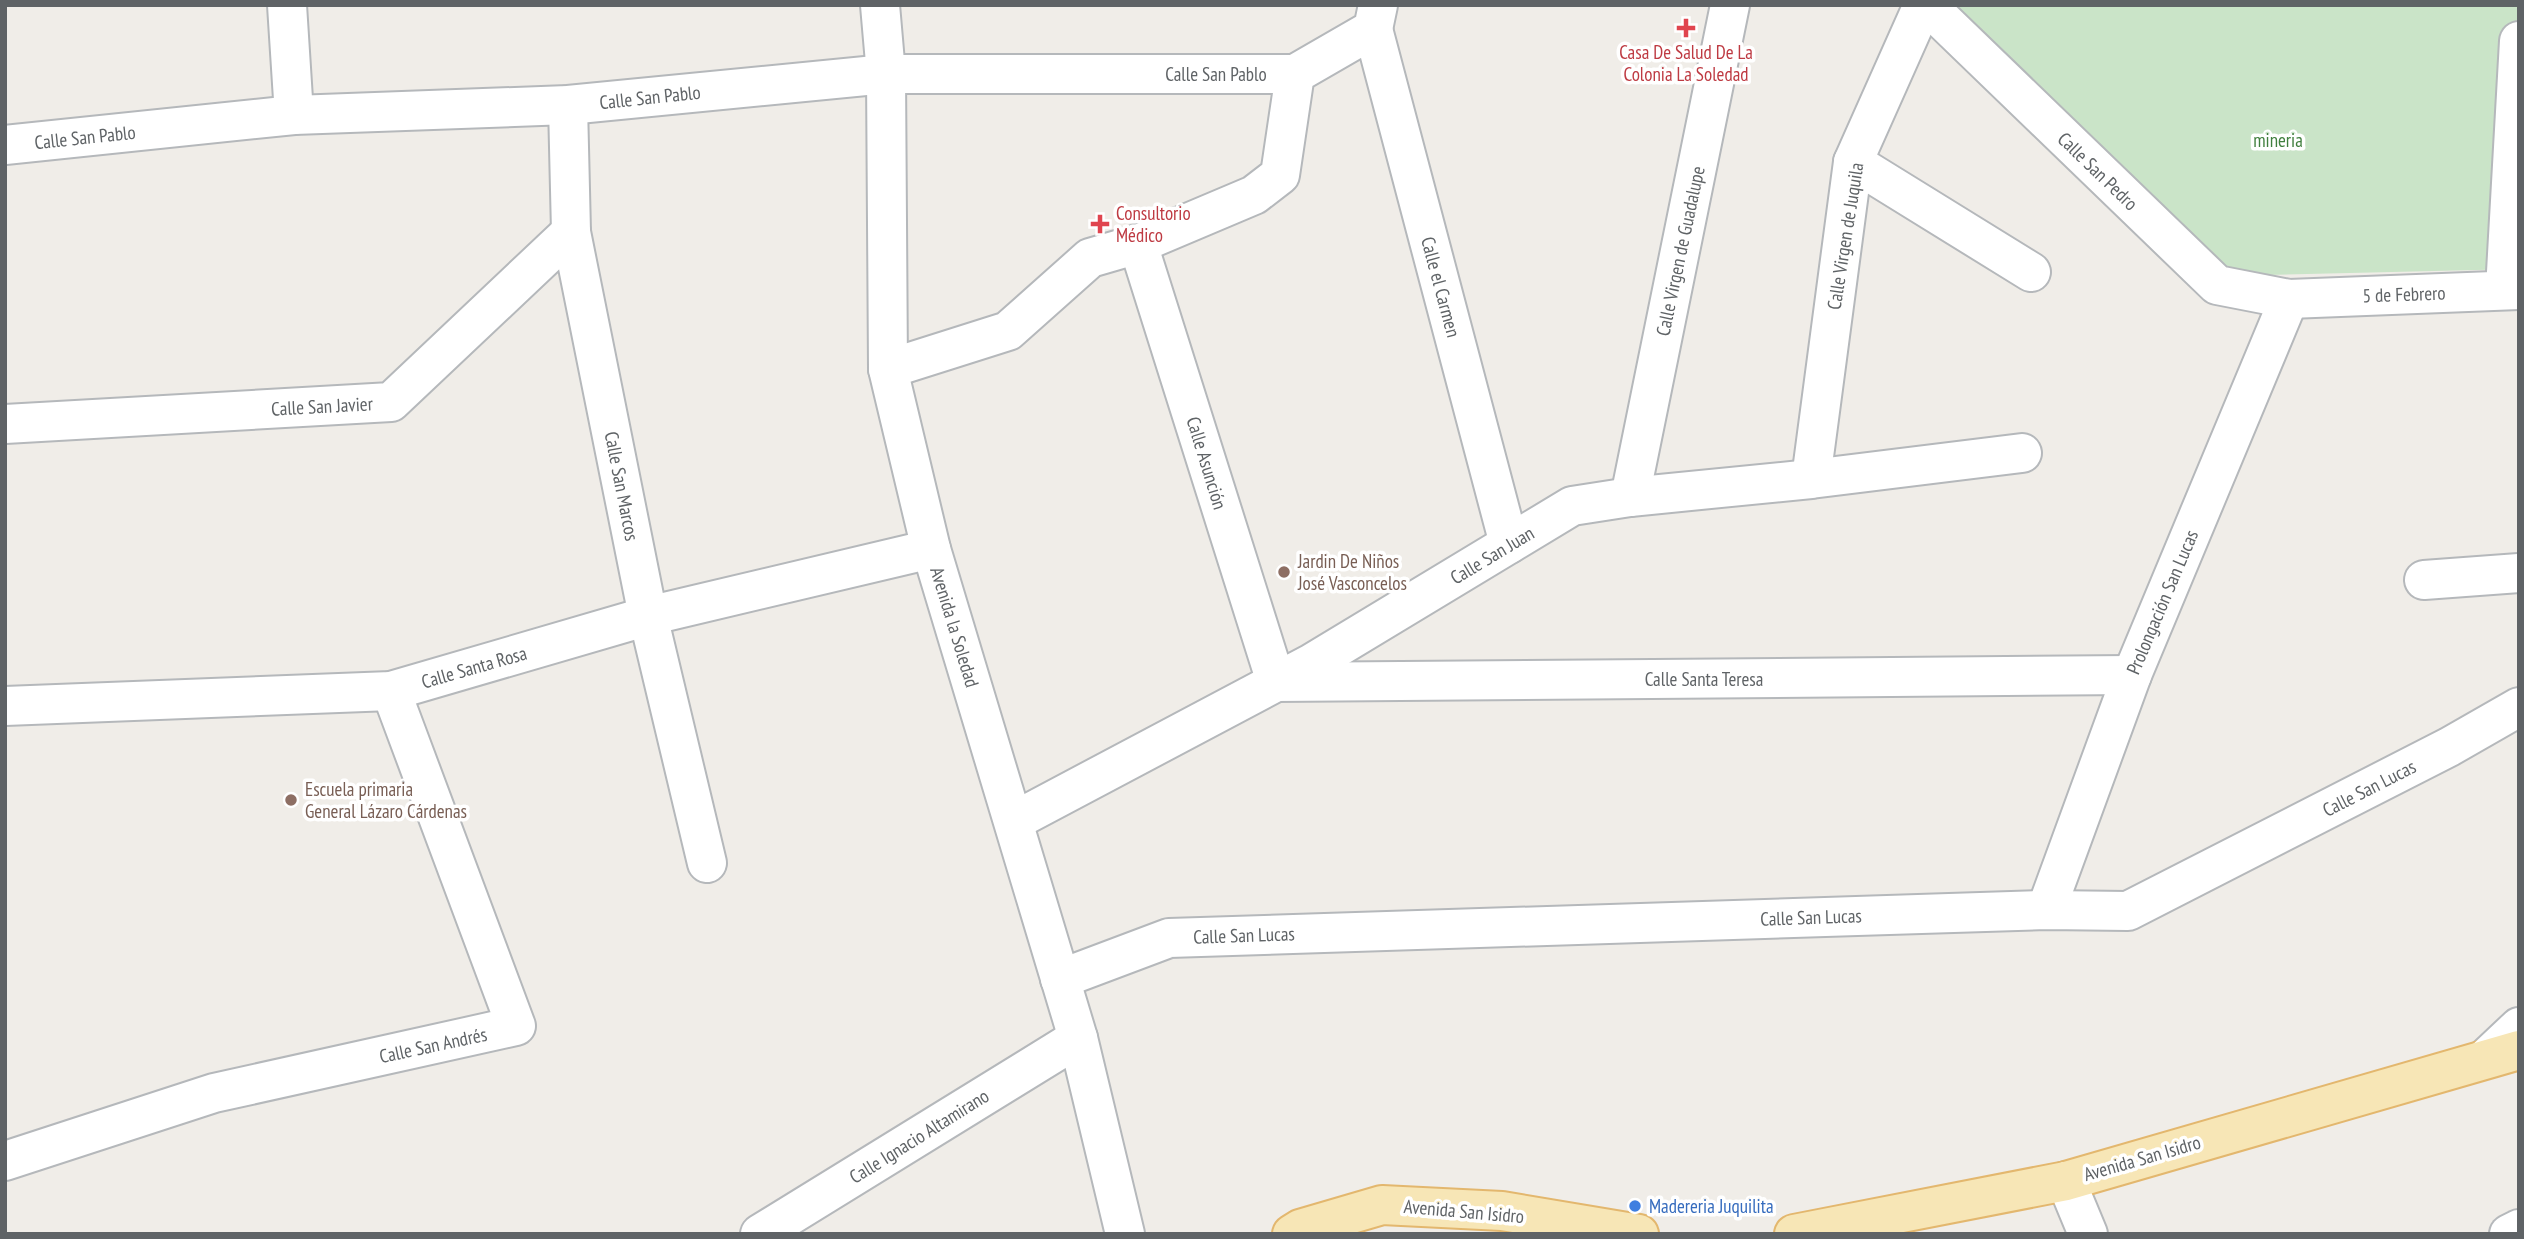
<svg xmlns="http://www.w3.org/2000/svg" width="2524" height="1239" viewBox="0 0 2524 1239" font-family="'PT Sans Narrow',sans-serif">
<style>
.green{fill:#cae4c8}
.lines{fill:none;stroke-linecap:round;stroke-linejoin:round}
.minor-casing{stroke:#b5b8bb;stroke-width:42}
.major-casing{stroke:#e3b76e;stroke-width:42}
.minor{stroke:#fff;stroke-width:38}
.major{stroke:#f7e6b6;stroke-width:38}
.health-dot{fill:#e0444e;stroke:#fff;stroke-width:2.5}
.education-dot{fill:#8d6e63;stroke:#fff;stroke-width:2.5}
.shop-dot{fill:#3f7fe0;stroke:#fff;stroke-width:2.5}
.labels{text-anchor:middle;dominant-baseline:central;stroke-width:7;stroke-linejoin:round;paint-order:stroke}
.health-label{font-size:19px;fill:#be3a42;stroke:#fff}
.street-label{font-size:19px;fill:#5f6366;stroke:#fff}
.park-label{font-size:19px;fill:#407f3e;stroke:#fff}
.education-label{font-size:19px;fill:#785e54;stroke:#fff;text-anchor:start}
.shop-label{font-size:19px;fill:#366cbe;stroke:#fff;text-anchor:start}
</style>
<rect width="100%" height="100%" fill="#f0ede8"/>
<!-- green -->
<polygon class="green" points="1955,5 2519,5 2519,269 2222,276"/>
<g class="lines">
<defs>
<g id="minor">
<polyline points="287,5 294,115"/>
<polyline points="880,5 886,74 888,369 931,549 1078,1038 1125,1234"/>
<polyline points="1927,5 2217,285 2289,299 2519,290"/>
<polyline points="1373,29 1509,544"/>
<polyline points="568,105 571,232 648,616 707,863"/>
<polyline points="5,145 294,115 568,105 886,74 1295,74"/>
<polyline points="1853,162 2031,272"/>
<polyline points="1138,244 1276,682 2132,675"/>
<polyline points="2505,290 2519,41"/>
<polyline points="888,369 1008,331 1090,258 1138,244 1254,195 1280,175 1295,74 1373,29 1378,5"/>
<polyline points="5,424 391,402 571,232"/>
<polyline points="1811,479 1853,162 1923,5"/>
<polyline points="1630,497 1730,5"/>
<polyline points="2424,580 2519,573"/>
<polyline points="5,706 391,691 648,616 931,549"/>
<polyline points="1014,821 1312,663 1572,506 1630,497 1811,479 2022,453"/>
<polyline points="2046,910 2132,675 2289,299"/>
<polyline points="1060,979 1169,938 2046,910 2128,911 2449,747 2519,707"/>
<polyline points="2485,1059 2519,1027"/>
<polyline points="5,1161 214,1093 516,1026 391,691"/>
<polyline points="2066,1181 2088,1234"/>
<polyline points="760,1234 1078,1038"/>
<polyline points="2509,1234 2519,1229"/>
</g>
<g id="major">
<polyline points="1292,1234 1300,1229 1382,1205 1502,1211 1639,1234"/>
<polyline points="1794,1234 2066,1181 2519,1050"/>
</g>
</defs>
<!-- minor casing -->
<use href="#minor" class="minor-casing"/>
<!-- major casing -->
<use href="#major" class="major-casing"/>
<!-- minor -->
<use href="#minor" class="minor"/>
<!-- major -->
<use href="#major" class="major"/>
</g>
<!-- markers -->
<g class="health-dot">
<path d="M1682.5 17.5h7v7h7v7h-7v7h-7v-7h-7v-7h7z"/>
<path d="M1096.5 213.5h7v7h7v7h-7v7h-7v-7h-7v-7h7z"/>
</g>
<g class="education-dot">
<circle cx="1284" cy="572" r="7"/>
<circle cx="291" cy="800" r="7"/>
</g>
<circle class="shop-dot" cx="1635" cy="1206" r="7"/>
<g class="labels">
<!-- health labels -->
<g class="health-label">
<text x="1686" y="52">Casa De Salud De La<tspan x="1686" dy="22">Colonia La Soledad</tspan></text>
<text x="1116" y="213" text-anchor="start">Consultorio<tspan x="1116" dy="22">Médico</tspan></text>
</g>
<!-- street labels -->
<g class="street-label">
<text x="1216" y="74">Calle San Pablo</text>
<text transform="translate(650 97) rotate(-6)">Calle San Pablo</text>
<text transform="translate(85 137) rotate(-6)">Calle San Pablo</text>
<text transform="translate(2098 171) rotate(44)">Calle San Pedro</text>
<text transform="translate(1845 236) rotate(-81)">Calle Virgen de Juquila</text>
<text transform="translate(1680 251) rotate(-78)">Calle Virgen de Guadalupe</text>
<text transform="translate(1441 287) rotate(75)">Calle el Carmen</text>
<text transform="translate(2404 294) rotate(-2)">5 de Febrero</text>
<text transform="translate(322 406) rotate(-3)">Calle San Javier</text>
<text transform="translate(1207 463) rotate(73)">Calle Asunción</text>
<text transform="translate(622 486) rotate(79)">Calle San Marcos</text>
<text transform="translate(1492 555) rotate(-31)">Calle San Juan</text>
<text transform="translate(2162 602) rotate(-67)">Prolongación San Lucas</text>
<text transform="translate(955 627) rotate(73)">Avenida la Soledad</text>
<text transform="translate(474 667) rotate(-16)">Calle Santa Rosa</text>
<text x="1704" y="679">Calle Santa Teresa</text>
<text transform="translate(2369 788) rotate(-27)">Calle San Lucas</text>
<text transform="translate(1811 917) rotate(-2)">Calle San Lucas</text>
<text transform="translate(1244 935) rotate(-2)">Calle San Lucas</text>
<text transform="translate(433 1045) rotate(-12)">Calle San Andrés</text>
<text transform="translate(919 1136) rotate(-32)">Calle Ignacio Altamirano</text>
<text transform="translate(2142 1158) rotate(-16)">Avenida San Isidro</text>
<text transform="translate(1464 1211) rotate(5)">Avenida San Isidro</text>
</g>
<!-- park labels -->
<g class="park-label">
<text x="2278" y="140">mineria</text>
</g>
<!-- education labels -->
<g class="education-label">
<text x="1298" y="561">Jardin De Niños<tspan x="1298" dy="22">José Vasconcelos</tspan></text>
<text x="305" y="789">Escuela primaria<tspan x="305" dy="22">General Lázaro Cárdenas</tspan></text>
</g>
<!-- shop labels -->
<g class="shop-label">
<text x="1649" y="1206">Madereria Juquilita</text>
</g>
</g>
<!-- border -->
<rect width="2524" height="1239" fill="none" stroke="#5f6366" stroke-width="14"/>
</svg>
